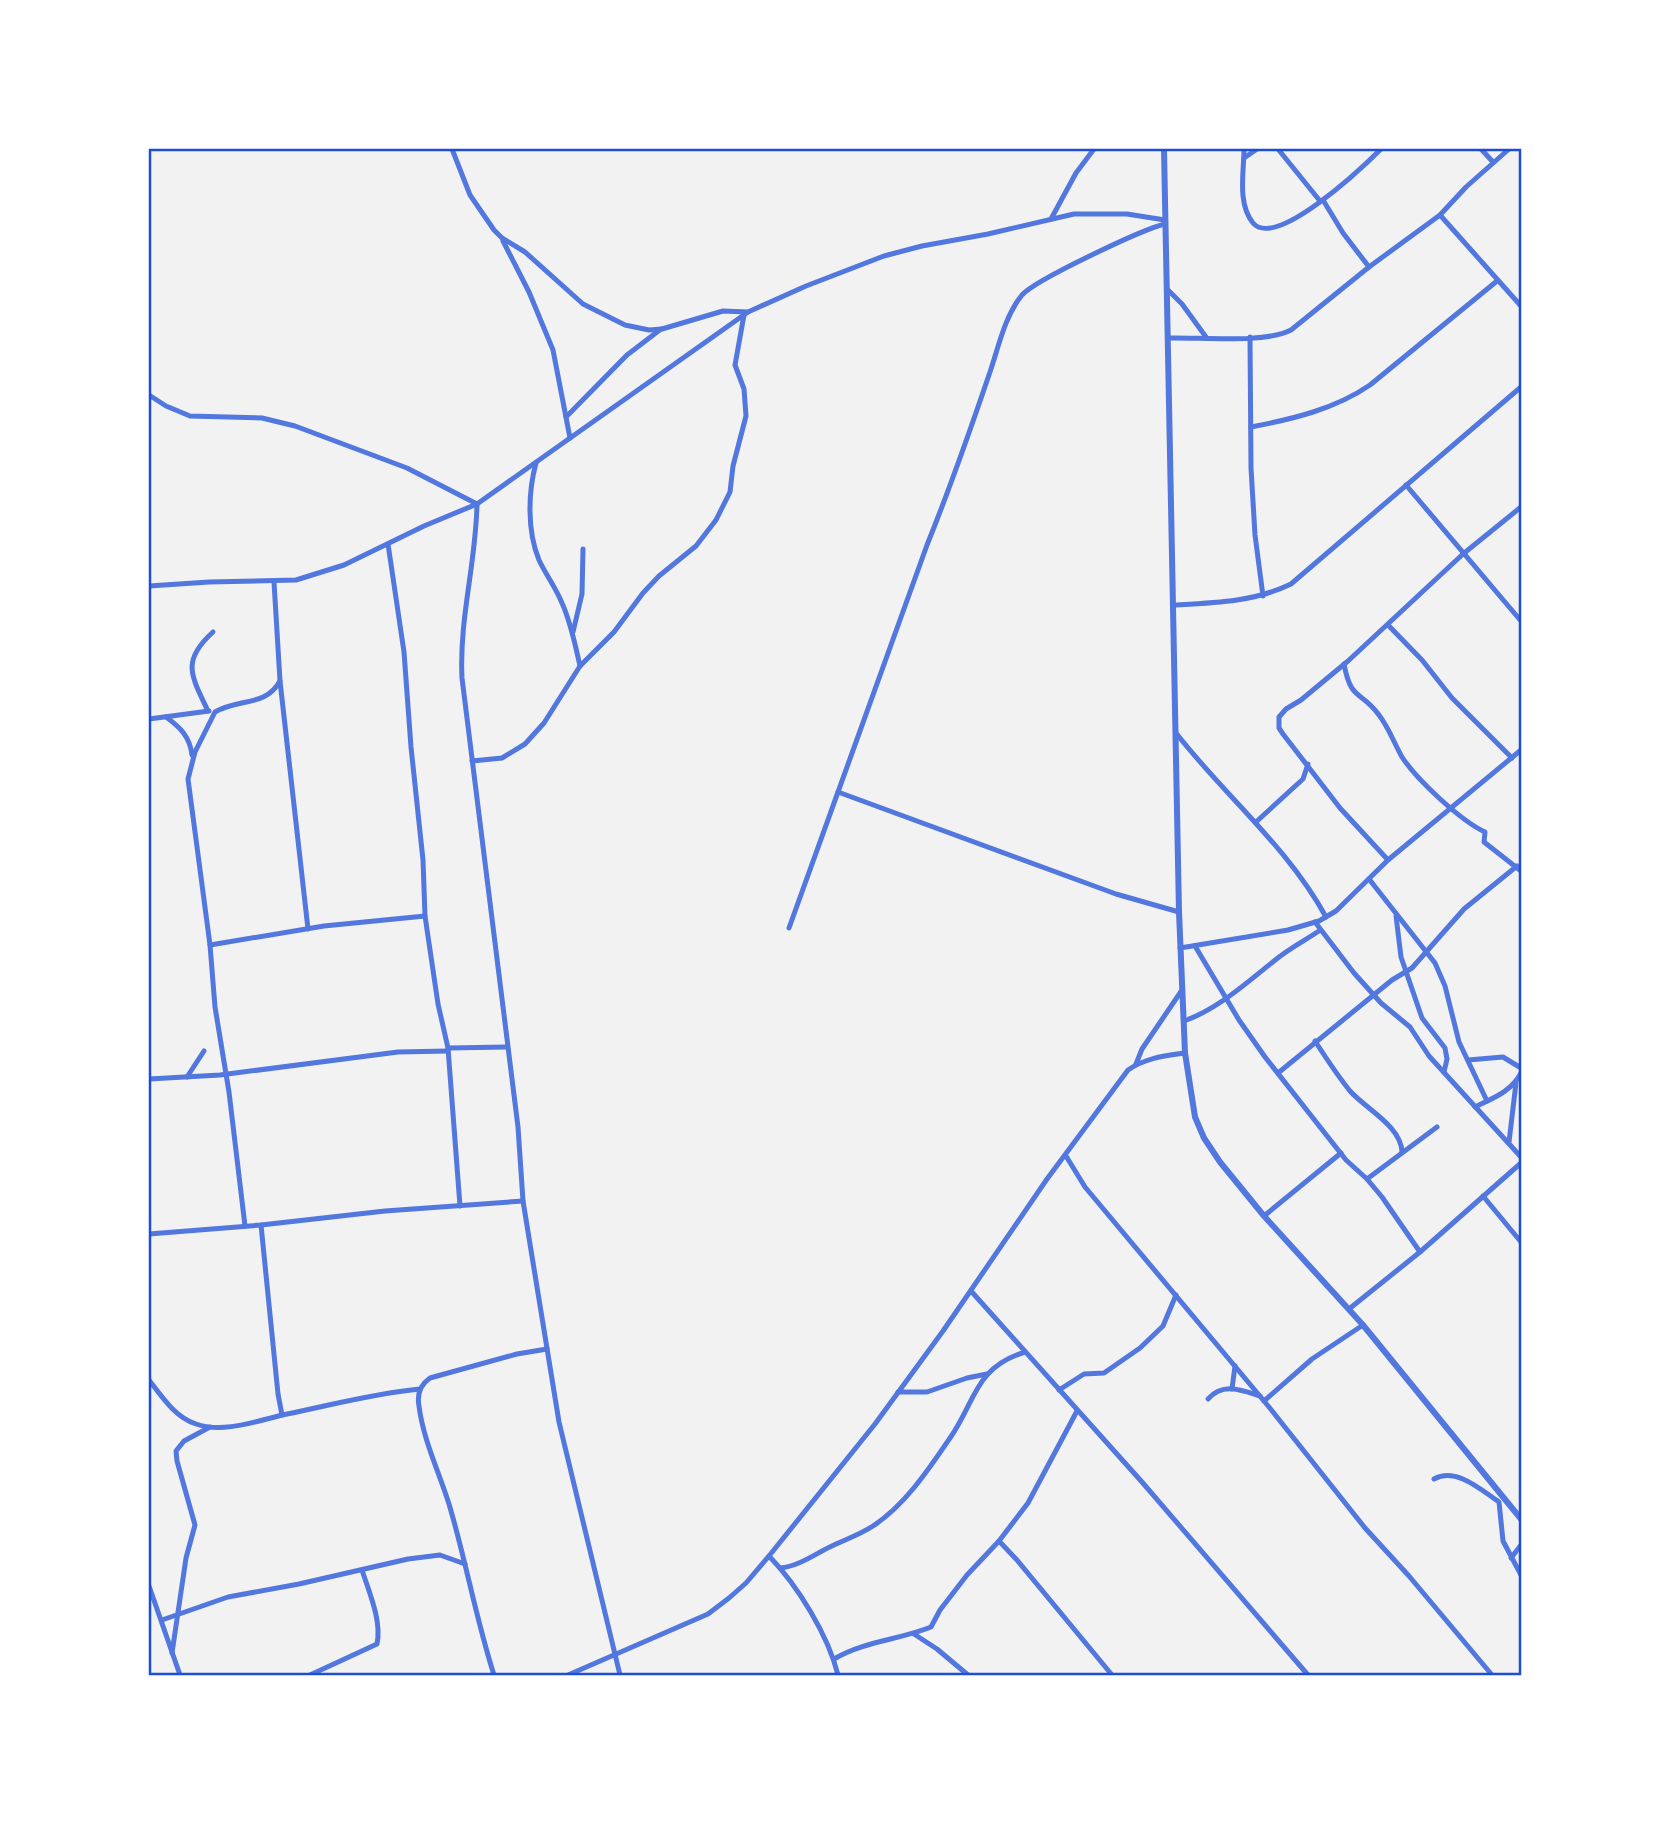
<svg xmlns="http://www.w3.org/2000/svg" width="1670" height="1824" viewBox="0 0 1670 1824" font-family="Karla,sans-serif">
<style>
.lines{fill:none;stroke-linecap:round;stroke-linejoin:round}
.minor{stroke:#5277de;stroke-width:5}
.tertiary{stroke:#5277de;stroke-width:6}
.neatline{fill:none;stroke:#1d4ed8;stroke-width:2.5}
</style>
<rect width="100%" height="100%" fill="#f2f2f2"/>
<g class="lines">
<!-- minor -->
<g class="minor">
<polyline points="452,149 470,195 494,230 502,238 525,252 583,304 625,325 649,330 662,329 723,311 748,312"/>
<path d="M1244 149C1244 172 1237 203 1253 223 1276 250 1364 166 1381 149"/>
<polyline points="1278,149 1320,201"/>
<polyline points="1481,149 1493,162"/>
<polyline points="1244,158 1257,149"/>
<polyline points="1323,200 1343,233 1369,267"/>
<polyline points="1440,215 1521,306"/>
<polyline points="1051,219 1076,173 1094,149"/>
<polyline points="503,241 529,292 553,350 570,438"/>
<polyline points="1167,289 1182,304 1206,337"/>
<polyline points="1250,337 1251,468 1255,535 1263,596"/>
<path d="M1168 338C1200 337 1264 344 1291 330L1369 267 1440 215 1466 187 1509 149"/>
<polyline points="149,395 166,406 190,416 262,418 295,426 407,468 477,504"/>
<polyline points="566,417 627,355 661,329"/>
<path d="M1251 427C1293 419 1335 409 1370 385L1497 281"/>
<path d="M536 463C528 492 527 531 539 560 546 575 556 588 562 603 571 623 575 644 580 666"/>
<polyline points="1406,485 1521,621"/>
<path d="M477 504C476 563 459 619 462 678L518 1127 523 1201 559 1422 620 1675"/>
<polyline points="388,544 404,652 411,747 423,860 425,916 438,1004 448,1048 460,1206"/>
<polyline points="274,582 280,681 308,929"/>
<polyline points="149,586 209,582 296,580 344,565 424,526 477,504 748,312 806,286 884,256 922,246 988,234 1074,214 1127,214 1165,220"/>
<path d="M1174 605C1215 603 1254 602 1291 584L1521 387"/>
<polyline points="1388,625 1422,660 1452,698 1512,758"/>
<polyline points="573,632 582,594 583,549"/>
<path d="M1344 664C1351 702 1361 690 1379 715 1389 728 1394 743 1402 757 1417 780 1461 821 1485 832L1484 842 1521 871"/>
<path d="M208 711C191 675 181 661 213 632"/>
<path d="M166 717C180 727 190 737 192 755"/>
<polyline points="149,719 209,711"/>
<path d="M1176 733C1225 796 1287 846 1326 917"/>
<polyline points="472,761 502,758 525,744 544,723 580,666 614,632 643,593 659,576 696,546 716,520 730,492 733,466 746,416 744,389 735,365 744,315"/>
<polyline points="838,792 1116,894 1179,912"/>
<polyline points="1256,822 1303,779 1308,764"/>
<polyline points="1388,860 1340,808 1283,734 1279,728 1279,717 1286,709 1301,700 1348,661 1463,554 1521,507"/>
<polyline points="1369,879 1435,963 1445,986 1459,1042 1487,1101"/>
<polyline points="1396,916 1401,957 1422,1018 1445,1048 1447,1059 1444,1072"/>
<polyline points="1315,922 1354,973 1381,1003 1410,1027 1429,1056 1521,1157"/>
<path d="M789 928 927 545C950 488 971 428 991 369 999 345 1005 316 1022 295 1035 280 1143 229 1165 224"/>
<polyline points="210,945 324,926 425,916"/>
<polyline points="1195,946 1239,1020 1265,1057 1346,1160 1367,1179 1382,1197 1420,1252"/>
<polyline points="1180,948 1288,930 1319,921 1336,911 1388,860 1521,750"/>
<path d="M1184 1021C1218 1009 1246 983 1274 961 1288 949 1304 941 1319 931"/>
<path d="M1315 1041C1326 1058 1337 1075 1350 1091 1366 1109 1401 1126 1402 1152"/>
<polyline points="448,1048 507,1047"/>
<polyline points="1468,1060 1503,1057 1521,1068"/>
<polyline points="1136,1064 1142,1049 1182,990"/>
<polyline points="1278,1073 1392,980 1412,968 1464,909 1517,866"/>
<polyline points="187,1077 204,1051"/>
<polyline points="149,1079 220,1075 398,1052 448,1051"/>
<path d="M1475 1107C1493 1098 1511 1092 1521 1073"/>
<polyline points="1509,1142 1516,1083"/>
<polyline points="1066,1156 1085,1187 1269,1407 1365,1528 1409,1576 1492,1675"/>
<polyline points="1367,1179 1437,1127"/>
<polyline points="1483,1196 1521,1242"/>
<polyline points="1264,1216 1341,1153"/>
<polyline points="261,1225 278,1394 282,1415"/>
<path d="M245 1226 229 1092 215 1007 210 945 188 779 195 752 215 712C238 698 266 707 280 681"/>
<polyline points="149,1234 261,1225 385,1211 523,1201"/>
<polyline points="971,1291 1142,1482 1308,1675"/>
<polyline points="1349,1309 1420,1252 1521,1163"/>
<path d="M149 1380C162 1397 175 1417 196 1424 224 1434 259 1420 287 1414 331 1405 376 1393 420 1389"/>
<polyline points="1232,1389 1235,1366"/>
<polyline points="1059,1390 1084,1374 1104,1373 1140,1348 1163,1326 1176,1295"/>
<polyline points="898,1392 927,1392 967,1378 987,1374"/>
<path d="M1208 1399C1223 1382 1241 1390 1260 1396"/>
<polyline points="1264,1401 1312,1359 1363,1325"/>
<path d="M1434 1479C1456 1467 1480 1489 1499 1502L1503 1541 1521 1575"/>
<polyline points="999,1541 1017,1560 1112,1675"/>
<path d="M769 1556C798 1586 828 1635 838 1675"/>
<polyline points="1511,1558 1521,1545"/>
<path d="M780 1568C800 1566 816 1553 834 1545 847 1539 861 1534 873 1526 905 1505 929 1469 950 1438 976 1401 974 1368 1025 1352"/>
<polyline points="149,1586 180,1675"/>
<polyline points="162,1620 228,1597 299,1584 408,1559 440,1555 465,1564"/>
<polyline points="914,1634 937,1649 968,1675"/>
<polyline points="172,1653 186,1558 195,1525 177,1461 176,1451 184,1441 210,1427"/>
<path d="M834 1659C864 1641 899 1640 931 1627L940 1610 967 1575 999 1541 1028 1503 1077 1411"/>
<path d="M310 1675 377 1644C382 1621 369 1592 362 1570"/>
<path d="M494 1675C476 1619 466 1561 449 1504 439 1472 423 1439 419 1406 417 1395 420 1385 430 1378L517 1354 547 1349"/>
<path d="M568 1675 708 1614 729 1598 746 1583 769 1556 875 1424 943 1331 1047 1179 1128 1070C1145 1058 1164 1056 1185 1053"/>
</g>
<!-- tertiary -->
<polyline class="tertiary" points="1164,149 1179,912 1185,1053 1195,1117 1204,1138 1220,1162 1264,1216 1363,1325 1521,1519"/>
</g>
<!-- border -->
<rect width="1670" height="1824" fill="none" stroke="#ffffff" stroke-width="301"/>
<rect x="150" y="150" width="1370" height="1524" class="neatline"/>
</svg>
